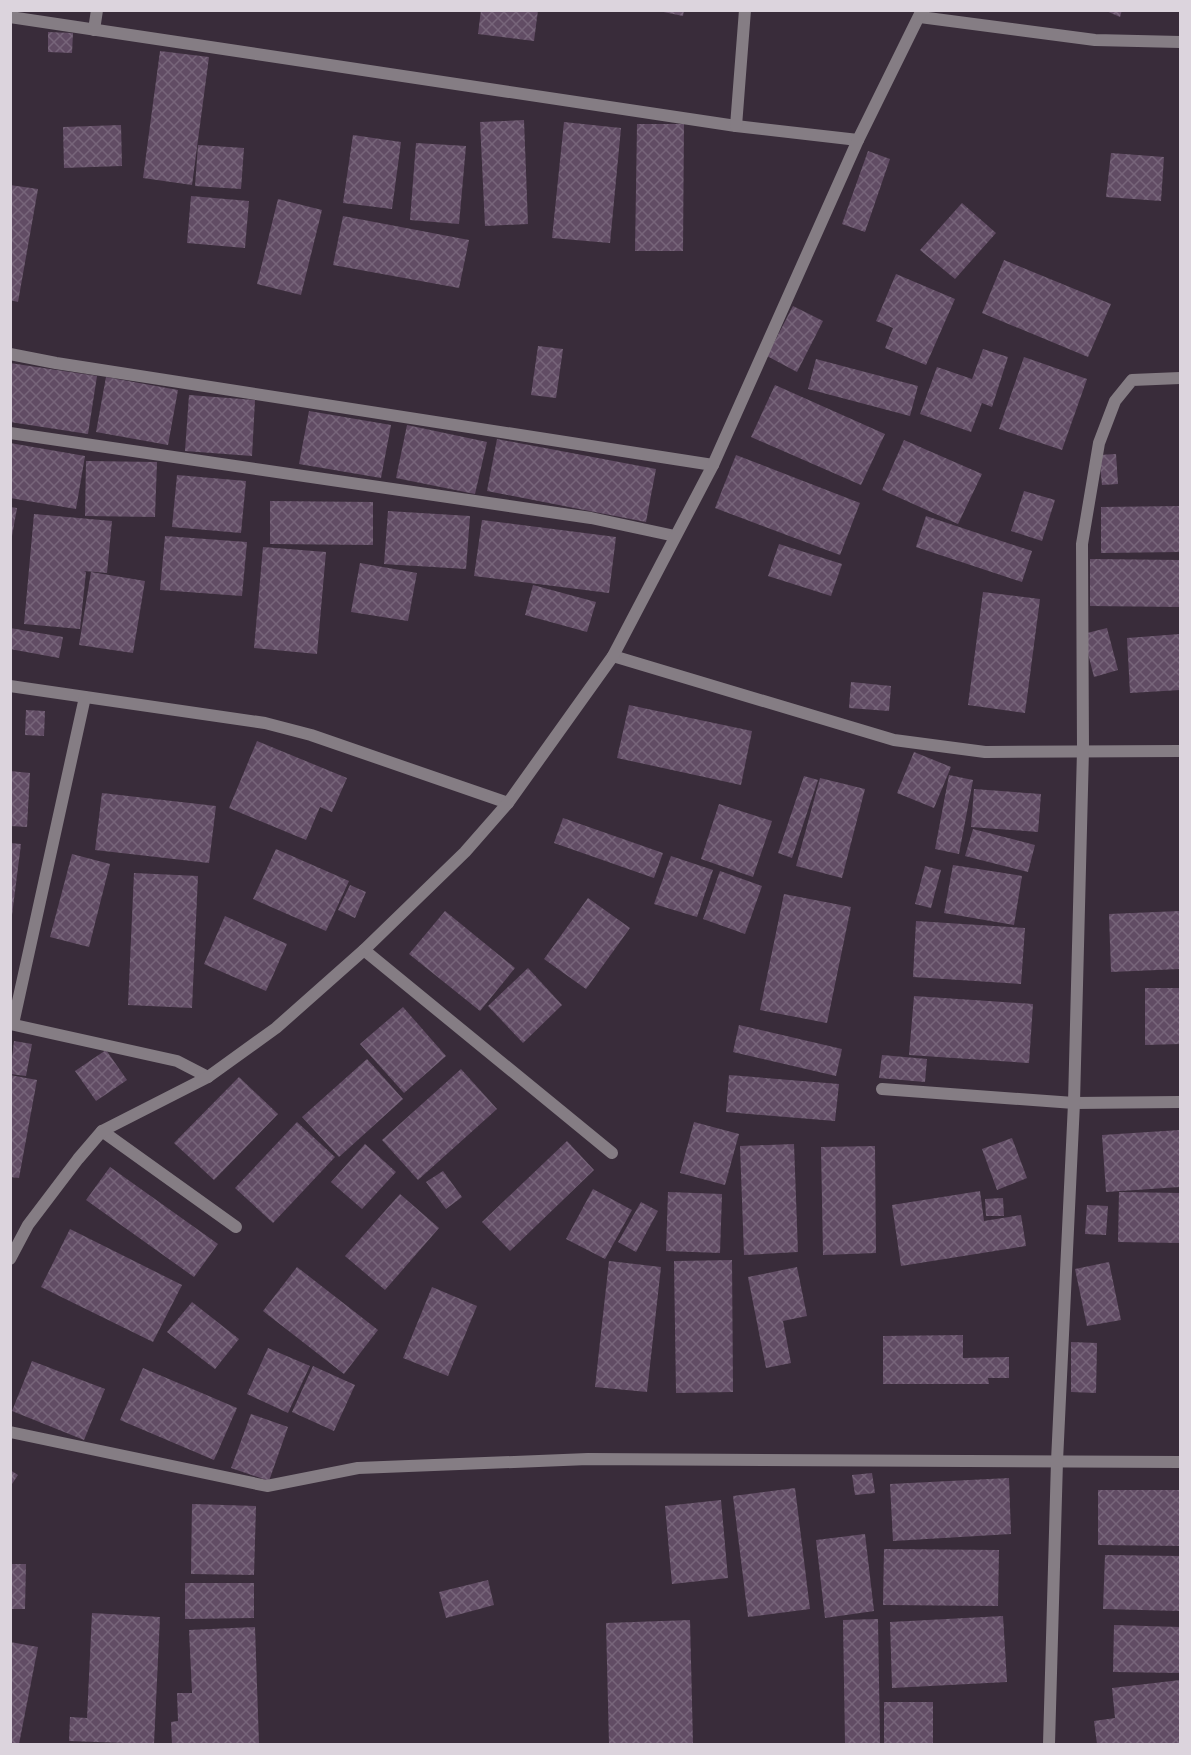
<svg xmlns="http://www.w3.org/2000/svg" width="1191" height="1755" viewBox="0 0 1191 1755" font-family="Commissioner,sans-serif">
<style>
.building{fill:url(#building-cross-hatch)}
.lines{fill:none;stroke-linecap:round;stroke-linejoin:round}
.minor{stroke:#857d84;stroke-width:12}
</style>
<defs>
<pattern id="building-cross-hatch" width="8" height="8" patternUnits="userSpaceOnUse" patternTransform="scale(1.5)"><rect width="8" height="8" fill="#614c64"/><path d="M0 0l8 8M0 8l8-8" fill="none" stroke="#77657a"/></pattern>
</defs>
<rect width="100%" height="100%" fill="#392c3a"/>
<!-- building -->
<g class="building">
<polygon points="481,10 538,10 534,41 478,34"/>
<polygon points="654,10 684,10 683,16"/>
<polygon points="1104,10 1122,10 1120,17"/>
<polygon points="48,32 73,33 72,53 48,52"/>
<polygon points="160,51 209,57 192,185 143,178"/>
<polygon points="524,120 528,224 485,226 480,122"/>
<polygon points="564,122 621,128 610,243 552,238"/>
<polygon points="637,124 684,124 683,251 635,251"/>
<polygon points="121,125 122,166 64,168 63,127"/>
<polygon points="353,135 401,142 392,209 343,203"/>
<polygon points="416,143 466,146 459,224 410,220"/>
<polygon points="198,145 244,148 241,189 195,186"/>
<polygon points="868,151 890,159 865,232 842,224"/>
<polygon points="1111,153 1164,157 1161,201 1106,197"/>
<polygon points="10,185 38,189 18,302 10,300"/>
<polygon points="191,196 249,201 245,248 187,243"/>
<polygon points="278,199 322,210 301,295 257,284"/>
<polygon points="962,203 996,233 955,279 920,250"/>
<polygon points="343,216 469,240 459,288 333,265"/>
<polygon points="1004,260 1111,304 1088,357 982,313"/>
<polygon points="896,274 955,299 926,365 885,348 893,328 876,321"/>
<polygon points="793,306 823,321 797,372 767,356"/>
<polygon points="538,346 563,349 556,398 531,395"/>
<polygon points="983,349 1008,357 992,407 982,403 971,432 920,414 937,367 972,379"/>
<polygon points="1024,357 1087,379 1062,450 999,429"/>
<polygon points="816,359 918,386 910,416 808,389"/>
<polygon points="10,363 97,376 88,434 10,422"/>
<polygon points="106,377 178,390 168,445 96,432"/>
<polygon points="775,385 885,434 861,485 751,437"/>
<polygon points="189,395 255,400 252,456 185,451"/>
<polygon points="309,411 391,425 381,478 299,464"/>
<polygon points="407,425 487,442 475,494 396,478"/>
<polygon points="497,439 656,469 646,522 487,491"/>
<polygon points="904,440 982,474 958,524 882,490"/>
<polygon points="10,443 85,456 76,509 10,498"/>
<polygon points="1116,454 1118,484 1102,485 1099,455"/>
<polygon points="736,455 860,503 840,555 715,508"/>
<polygon points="86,461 157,462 155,517 85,516"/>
<polygon points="177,475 246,481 241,533 172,527"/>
<polygon points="1024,491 1055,500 1042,541 1011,531"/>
<polygon points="270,501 373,502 373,545 270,544"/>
<polygon points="1180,506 1180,552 1101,553 1101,507"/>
<polygon points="10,507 17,508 12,536 10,536"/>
<polygon points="388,511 470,516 466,569 384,564"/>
<polygon points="34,514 112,521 107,573 84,571 86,572 80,629 24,624"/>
<polygon points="926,516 1032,551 1022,582 916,547"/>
<polygon points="482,520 616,537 609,593 474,576"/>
<polygon points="165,536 247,542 242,596 160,590"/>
<polygon points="779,544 842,564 831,596 768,576"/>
<polygon points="263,547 326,552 317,654 254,648"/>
<polygon points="1090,559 1180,560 1180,607 1090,606"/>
<polygon points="360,563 417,573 408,621 351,612"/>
<polygon points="91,572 145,581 133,653 79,645"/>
<polygon points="533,585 596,602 587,632 525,615"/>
<polygon points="983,592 1040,599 1025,713 968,705"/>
<polygon points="10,628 63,637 59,658 10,649"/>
<polygon points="1107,628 1118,670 1094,677 1083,634"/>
<polygon points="1180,634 1180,690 1130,693 1127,638"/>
<polygon points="851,682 891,686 889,711 849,708"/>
<polygon points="629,705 752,731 741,785 617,758"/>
<polygon points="26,710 45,711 44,736 25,735"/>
<polygon points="257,741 347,778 332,812 320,807 306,840 229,808"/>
<polygon points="914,752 951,767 934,808 897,793"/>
<polygon points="10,771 30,773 27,827 10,826"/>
<polygon points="949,775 973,780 959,854 935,849"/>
<polygon points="804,776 818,780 792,858 778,853"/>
<polygon points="820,778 865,789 842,878 796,866"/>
<polygon points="974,789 1041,794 1038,832 971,827"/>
<polygon points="102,793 216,806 209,863 95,850"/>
<polygon points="719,804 772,821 753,877 701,859"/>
<polygon points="563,818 663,853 654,878 554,843"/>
<polygon points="973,829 1035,845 1028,872 965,856"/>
<polygon points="10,843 21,844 12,915 10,915"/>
<polygon points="276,849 349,881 326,931 253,899"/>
<polygon points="72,854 110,864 89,947 50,937"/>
<polygon points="671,856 713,870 697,917 654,904"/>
<polygon points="953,865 1022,876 1014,925 944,913"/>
<polygon points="925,866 941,870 931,908 915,904"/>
<polygon points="720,871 762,886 745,934 703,919"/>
<polygon points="134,873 198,876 192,1008 128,1005"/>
<polygon points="350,885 366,892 355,918 338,910"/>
<polygon points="784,894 851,907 827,1023 760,1010"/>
<polygon points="588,898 630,928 586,989 544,959"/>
<polygon points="445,911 515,968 480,1011 409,954"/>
<polygon points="1180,911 1180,969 1111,972 1109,914"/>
<polygon points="225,916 287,944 266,991 204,964"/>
<polygon points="916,921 1025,928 1021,984 913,977"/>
<polygon points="528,968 562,1005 523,1043 488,1006"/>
<polygon points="1145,988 1180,988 1180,1044 1145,1045"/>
<polygon points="914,996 1033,1004 1029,1063 909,1055"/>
<polygon points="403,1007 446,1056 404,1093 360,1044"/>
<polygon points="739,1025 842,1049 836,1076 733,1052"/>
<polygon points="14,1041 32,1044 26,1076 10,1074"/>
<polygon points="106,1050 127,1080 96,1101 75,1071"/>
<polygon points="882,1055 927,1059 925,1082 879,1078"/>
<polygon points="367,1059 403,1099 339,1157 302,1117"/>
<polygon points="461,1069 497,1109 418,1180 382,1140"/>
<polygon points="10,1075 37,1080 19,1178 10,1177"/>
<polygon points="729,1075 839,1084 835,1121 726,1112"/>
<polygon points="239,1077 278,1114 214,1180 174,1143"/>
<polygon points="297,1122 335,1157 273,1223 235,1188"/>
<polygon points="694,1122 739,1134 725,1185 680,1173"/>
<polygon points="1180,1130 1180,1187 1106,1192 1102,1135"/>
<polygon points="1012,1138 1027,1178 997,1190 982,1149"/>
<polygon points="567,1141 594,1170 510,1251 482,1222"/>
<polygon points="365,1144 396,1172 362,1209 331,1182"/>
<polygon points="794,1144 798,1252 744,1255 740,1146"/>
<polygon points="875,1146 876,1253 823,1255 821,1147"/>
<polygon points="110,1167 218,1244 194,1277 86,1200"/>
<polygon points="443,1171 462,1197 446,1209 426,1182"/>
<polygon points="593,1189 632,1210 605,1259 566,1239"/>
<polygon points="980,1191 984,1221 1021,1215 1026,1246 901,1266 892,1205"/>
<polygon points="668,1192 722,1194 720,1253 666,1251"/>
<polygon points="1119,1192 1180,1193 1180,1243 1118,1242"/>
<polygon points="400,1194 439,1228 385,1290 345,1256"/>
<polygon points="1003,1198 1004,1216 986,1216 985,1199"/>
<polygon points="641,1202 658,1211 636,1252 618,1242"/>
<polygon points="1087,1205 1108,1206 1106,1235 1085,1234"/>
<polygon points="70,1229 182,1285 153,1342 41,1287"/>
<polygon points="732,1260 733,1392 676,1393 674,1261"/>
<polygon points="609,1261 661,1267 647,1392 595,1387"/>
<polygon points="1109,1262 1121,1320 1087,1326 1075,1269"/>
<polygon points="297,1267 378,1330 344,1374 263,1311"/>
<polygon points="797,1267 807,1316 783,1321 791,1363 766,1368 748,1277"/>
<polygon points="432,1287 477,1306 448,1376 403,1358"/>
<polygon points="192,1302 239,1339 215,1369 167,1332"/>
<polygon points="963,1335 963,1358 1009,1357 1009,1378 988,1378 989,1384 883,1384 883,1336"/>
<polygon points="1071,1342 1097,1343 1096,1393 1071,1392"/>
<polygon points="268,1348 310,1366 288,1413 247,1394"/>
<polygon points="32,1361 105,1389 84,1440 12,1411"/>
<polygon points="313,1366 355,1385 334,1431 292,1412"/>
<polygon points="143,1368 237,1408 214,1460 120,1420"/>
<polygon points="251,1414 288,1427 269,1481 231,1468"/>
<polygon points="10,1470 18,1475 10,1487"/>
<polygon points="872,1473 875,1493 855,1495 852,1475"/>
<polygon points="1009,1478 1011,1534 893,1541 890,1484"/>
<polygon points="795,1488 810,1609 748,1617 733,1496"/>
<polygon points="1098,1490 1180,1490 1180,1546 1098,1545"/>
<polygon points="721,1500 728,1578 672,1584 665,1506"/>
<polygon points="192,1504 256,1506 254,1575 191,1574"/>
<polygon points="865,1534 874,1611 825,1618 816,1540"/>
<polygon points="884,1549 999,1550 998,1606 883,1605"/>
<polygon points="1105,1555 1180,1556 1180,1611 1103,1609"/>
<polygon points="10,1564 26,1564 25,1609 10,1609"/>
<polygon points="488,1580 494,1605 446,1618 439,1592"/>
<polygon points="185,1583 254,1583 254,1618 185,1619"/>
<polygon points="92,1613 160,1617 154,1744 69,1741 70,1717 87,1718"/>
<polygon points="1003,1616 1007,1682 892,1688 890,1622"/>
<polygon points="878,1619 880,1744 845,1744 843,1620"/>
<polygon points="690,1620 693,1744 609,1744 606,1623"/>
<polygon points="1114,1625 1180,1627 1180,1673 1113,1672"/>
<polygon points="255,1627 259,1744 172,1744 171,1722 178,1721 177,1693 192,1693 189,1630"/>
<polygon points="10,1642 38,1647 19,1744 10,1743"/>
<polygon points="1180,1680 1180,1744 1097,1744 1094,1721 1115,1718 1112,1688"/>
<rect x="884" y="1702" width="49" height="42"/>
</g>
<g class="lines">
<!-- minor -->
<g class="minor">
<polyline points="10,17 736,126 858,140"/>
<polyline points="920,17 1095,40 1180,42"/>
<polyline points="94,30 97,10"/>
<polyline points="736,126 745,10"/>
<polyline points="10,354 56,363 713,465"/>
<polyline points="10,433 591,518 675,536"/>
<polyline points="613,656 894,740 985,752 1180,751"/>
<polyline points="10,686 265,723 311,735 508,803"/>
<polyline points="364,950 612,1153"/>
<polyline points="10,1024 177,1061 208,1077"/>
<polyline points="13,1024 85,697"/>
<polyline points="882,1089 1074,1103 1180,1102"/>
<polyline points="102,1131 236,1227"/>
<polyline points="10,1259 28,1225 78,1159 102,1131 208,1077 276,1028 364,950 465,852 508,803 613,656 713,465 858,140 922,10"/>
<polyline points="10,1432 267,1486 358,1468 588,1459 1180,1462"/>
<polyline points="1049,1744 1057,1461 1074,1103 1083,750 1082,544 1099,443 1115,401 1132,380 1180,378"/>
</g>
</g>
<!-- border -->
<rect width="1191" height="1755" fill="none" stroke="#dcd4dd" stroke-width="24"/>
</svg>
